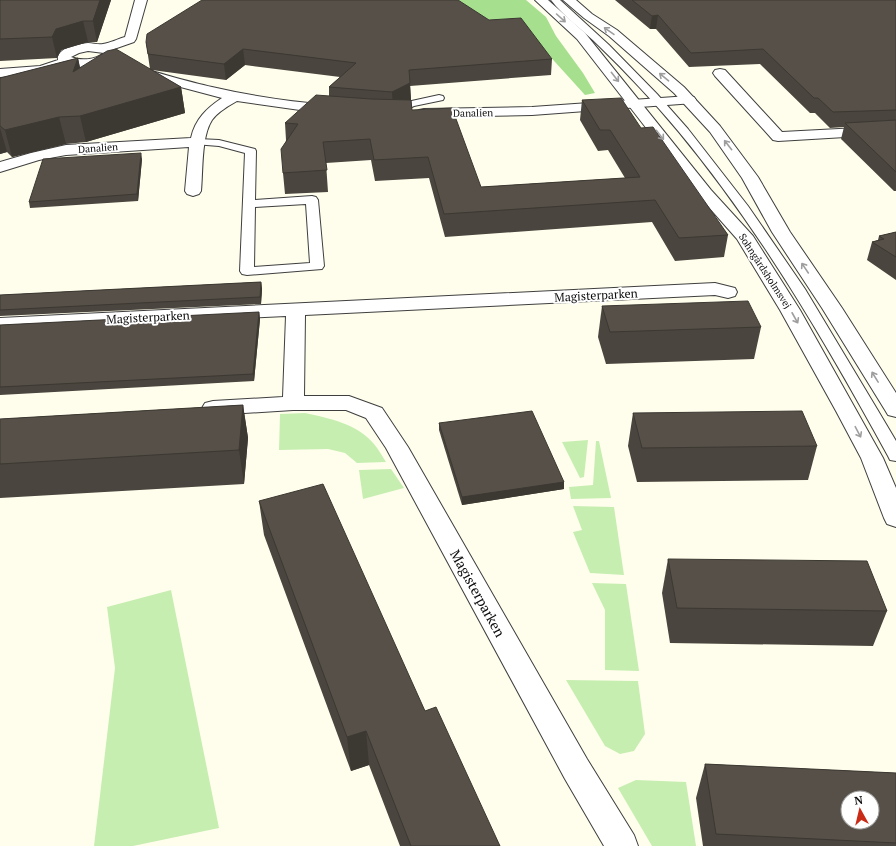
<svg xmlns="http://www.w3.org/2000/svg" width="896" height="846" viewBox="0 0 896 846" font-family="'PT Serif',serif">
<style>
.green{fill:#c7eeb1}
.forest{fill:#a6e08f}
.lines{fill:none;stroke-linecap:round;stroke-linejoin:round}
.service-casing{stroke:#3f3f3f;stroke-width:2}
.minor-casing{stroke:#3f3f3f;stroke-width:2}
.tertiary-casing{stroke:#3f3f3f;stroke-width:2}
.service{fill:#fff;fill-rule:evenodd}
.minor{fill:#fff;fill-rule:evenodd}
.tertiary{fill:#fff;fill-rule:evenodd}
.wall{fill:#4a453e}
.shaded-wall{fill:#3c3832}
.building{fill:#565048;stroke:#3c3832;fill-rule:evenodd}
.oneway{stroke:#9e9e9e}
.labels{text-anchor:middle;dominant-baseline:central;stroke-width:4;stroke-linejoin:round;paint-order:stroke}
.far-street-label{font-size:10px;fill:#0c0c0c;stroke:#fff}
.street-label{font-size:12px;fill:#0c0c0c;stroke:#fff}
.near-street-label{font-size:14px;fill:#0c0c0c;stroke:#fff}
</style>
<rect width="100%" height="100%" fill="#fffeec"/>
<!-- green -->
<g class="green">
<path d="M305 413C329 418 358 424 374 444 379 450 382 456 386 462L357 463 345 453 328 449 279 450 280 414Z"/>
<polygon points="588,440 584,477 580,478 562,442"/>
<polygon points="596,441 599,441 611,498 571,499 569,487 593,485"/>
<polygon points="391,469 404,488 363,499 359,470"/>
<polygon points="573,506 614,507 624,575 590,573 573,532 582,530"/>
<polygon points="592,583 626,584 639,671 605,670 605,610"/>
<polygon points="171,590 219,828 133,846 94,846 115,668 107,607"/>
<polygon points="566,680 638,681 645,734 634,751 620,754 605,746"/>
<polygon points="636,780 686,782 696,846 652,846 618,788"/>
</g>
<!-- forest -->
<polygon class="forest" points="416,0 526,0 546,17 556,36 583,73 595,93 585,95 526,30 501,24 441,2"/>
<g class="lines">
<defs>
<g id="service">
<path d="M551 0H560L609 45 657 94 688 129 748 206 805 289 880 414 896 441V461L890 460 888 456C826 343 761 231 679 132 654 102 627 73 599 46 584 31 563 16 551 0Z"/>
<polygon points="439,95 443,96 444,98 443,100 414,106 393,116 388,113 407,102"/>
<path d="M198 139 219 140 255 149 256 151 255 200 312 196 316 197 318 200 324 266 322 269 247 275 242 274 240 271 245 153 219 146 194 144 193 142ZM306 204 310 263 254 267 255 207Z"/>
</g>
<g id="minor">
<path d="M135 0H147L136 39 134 42 114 49 117 53C106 70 83 69 65 64L64 67 42 74 0 77V69L40 66 58 60C56 48 78 44 88 43 93 43 98 45 103 44 110 43 118 39 125 37ZM88 51 104 53C95 60 81 61 71 57L79 53Z"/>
<path d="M144 69C167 75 189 82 212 87 251 96 291 102 331 105L336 106 338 109 336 112 331 113 307 111 237 101C228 106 218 112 212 120 201 137 203 171 201 191L199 194 193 196 187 194 185 191 189 147 66 155 39 160 0 172V162L31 153 66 145 191 138C195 119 207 108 222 98L139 76 137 73 139 70Z"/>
<polygon points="720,69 725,70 782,132 896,126 896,134 778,141 773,140 715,76 713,73 715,70"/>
<polygon points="689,96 694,97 696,100 694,103 532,115 424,117 419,116 417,113 419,110 424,109 532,107"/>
<polygon points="715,283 735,288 737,292 735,296 728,298 715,295 305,315 304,396 349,396 382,408 408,447 587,759 634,835 638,846 604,846 565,779 386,448 366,418 346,410 293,410 213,415 205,413 202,408 205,403 213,401 283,397 286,316 0,330 0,318"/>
</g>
<g id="tertiary">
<polygon points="535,0 548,0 585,33 711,190 753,236 800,310 883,458 896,488 896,527 887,524 884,518 861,458 836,411 780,310 737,239 699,196 577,39"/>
<polygon points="563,0 576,0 592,14 617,30 684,87 720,126 758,177 790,232 842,308 896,393 896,417 888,415 885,410 822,308 772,232 742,178 710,132 674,93 609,36 584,18"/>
</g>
</defs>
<!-- service casing -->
<use href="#service" class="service-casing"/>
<!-- minor casing -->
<use href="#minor" class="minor-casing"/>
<!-- tertiary casing -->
<use href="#tertiary" class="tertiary-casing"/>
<!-- service -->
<use href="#service" class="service"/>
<!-- minor -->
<use href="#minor" class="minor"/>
<!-- tertiary -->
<use href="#tertiary" class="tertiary"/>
</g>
<!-- wall -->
<g class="wall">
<polygon points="0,0 111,0 97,42 88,42 61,50 57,58 0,61"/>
<polygon points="615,0 896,0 896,191 894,191 841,139 844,127 830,128 815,113 810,113 760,64 689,67 656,29 650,29"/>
<polygon points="489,20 552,59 551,75 410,86 411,100 412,110 481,187 625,178 608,150 598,151 580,120 582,100 641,128 728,235 724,257 675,261 652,222 445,237 429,178 375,181 371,160 326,163 328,192 285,194 283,173 286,140 285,123 329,96 329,87 340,77 245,65 226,80 152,70 181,87 185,113 86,142 66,144 12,157 7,152 0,154 0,78 78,58 80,68 150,69 146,42"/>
<polygon points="142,159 138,201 30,208 29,202"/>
<polygon points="896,232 896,280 867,260 872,242 878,240 879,236"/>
<polygon points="261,282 262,289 261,304 0,316 0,295"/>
<polygon points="602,306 761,327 754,359 606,364 598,337"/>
<polygon points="259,312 260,319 254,381 0,395 0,325"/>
<polygon points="243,405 248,438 244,484 0,498 0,419"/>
<polygon points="633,413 817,446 808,480 637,482 628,446"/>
<polygon points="439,423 564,482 564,489 462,505 439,430"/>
<polygon points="259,501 425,711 500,846 400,846 369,765 351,771 264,535"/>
<polygon points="668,559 887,611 873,646 670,643 662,593"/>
<polygon points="705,764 896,773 896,846 703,846 696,798"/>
</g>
<!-- shaded-wall -->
<g class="shaded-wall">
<polygon points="100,0 111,0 97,42 93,21"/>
<polygon points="658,15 656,29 650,29 652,16"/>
<polygon points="83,21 88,42 61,50 57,58 52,37 56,29"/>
<polygon points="243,49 245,65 226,80 224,64"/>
<polygon points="78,58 83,83 73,72"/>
<polygon points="410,83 411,100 393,108 392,92"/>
<polygon points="181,87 185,113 86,142 80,116"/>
<polygon points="59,117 66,144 12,157 5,130"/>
<polygon points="0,128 7,152 0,154"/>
<polygon points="141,153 142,159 138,201 137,194"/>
<polygon points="261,282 262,289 261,304 260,297"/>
<polygon points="259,312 260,319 254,381 253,374"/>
<polygon points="243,405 248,438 244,484 239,450"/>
<polygon points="564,482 564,489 462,505 462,497"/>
<polygon points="366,731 369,765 351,771 347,737"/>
</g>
<!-- building -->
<g class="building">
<polygon points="0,0 100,0 93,21 83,21 56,29 52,37 0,39"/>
<polygon points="202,0 458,0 489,20 521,18 552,59 409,70 410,83 392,92 329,87 356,63 243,49 224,64 148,54 146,42 147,34"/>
<polygon points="632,0 896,0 896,110 833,112 818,98 814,98 763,49 691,53 658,15 652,16"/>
<polygon points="116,49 181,87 80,116 59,117 5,130 0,126 0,78 78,58 73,72 107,51"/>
<polygon points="316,95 371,99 411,100 412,110 452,108 481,187 640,177 610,130 600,130 582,100 621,98 641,128 653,127 728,235 679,238 655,200 444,214 428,157 374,160 370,139 323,142 327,170 283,173 281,149 298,124 285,123"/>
<polygon points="896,120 896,172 845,123"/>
<polygon points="141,153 137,194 29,202 43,159"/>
<polygon points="896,232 896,257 872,242 884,239 879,236"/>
<polygon points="261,282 260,297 0,310 0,295"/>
<polygon points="748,301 761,327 610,332 602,306"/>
<polygon points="259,312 253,374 0,387 0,325"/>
<polygon points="243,405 239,450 0,464 0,419"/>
<polygon points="532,411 564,482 462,497 439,423"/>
<polygon points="802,411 817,446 642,448 633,413"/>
<polygon points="323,484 425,711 436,707 500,846 411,846 366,731 347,737 259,501"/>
<polygon points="668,559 867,561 887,611 677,608"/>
<path d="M705 764 896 773V843L716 834ZM848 798H872V822H848Z"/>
</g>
<!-- one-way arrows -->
<defs><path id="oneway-shaft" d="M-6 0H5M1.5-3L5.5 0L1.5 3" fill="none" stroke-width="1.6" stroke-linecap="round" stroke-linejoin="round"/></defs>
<g class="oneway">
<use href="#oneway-shaft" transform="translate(561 18) rotate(42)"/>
<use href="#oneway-shaft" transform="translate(609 31) rotate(-145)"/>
<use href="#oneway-shaft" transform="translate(615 77) rotate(52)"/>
<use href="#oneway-shaft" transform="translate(664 77) rotate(-140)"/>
<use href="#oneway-shaft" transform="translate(660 135) rotate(52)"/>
<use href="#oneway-shaft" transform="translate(728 145) rotate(-128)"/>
<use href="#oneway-shaft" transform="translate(805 268) rotate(-124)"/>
<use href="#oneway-shaft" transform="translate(795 318) rotate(61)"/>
<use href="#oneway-shaft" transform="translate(875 377) rotate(-122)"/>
<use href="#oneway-shaft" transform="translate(858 432) rotate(62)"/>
</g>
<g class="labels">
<!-- far-street labels -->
<g class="far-street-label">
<text transform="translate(473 113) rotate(-1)">Danalien</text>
<text transform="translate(98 148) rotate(-4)">Danalien</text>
<text transform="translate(765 271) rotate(57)">Sohngårdsholmsvej</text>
</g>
<!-- street labels -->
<g class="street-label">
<text transform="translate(596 295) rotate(-3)">Magisterparken</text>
<text transform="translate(148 317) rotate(-3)">Magisterparken</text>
</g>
<!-- near-street labels -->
<g class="near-street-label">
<text transform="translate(478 593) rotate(61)">Magisterparken</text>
</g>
</g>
<!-- north arrow -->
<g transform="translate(860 810) rotate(352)"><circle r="19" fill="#ffffff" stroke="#9e9e9e"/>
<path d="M0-3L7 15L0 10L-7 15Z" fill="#ca2b17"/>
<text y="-6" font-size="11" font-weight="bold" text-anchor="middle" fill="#0c0c0c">N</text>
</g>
</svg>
